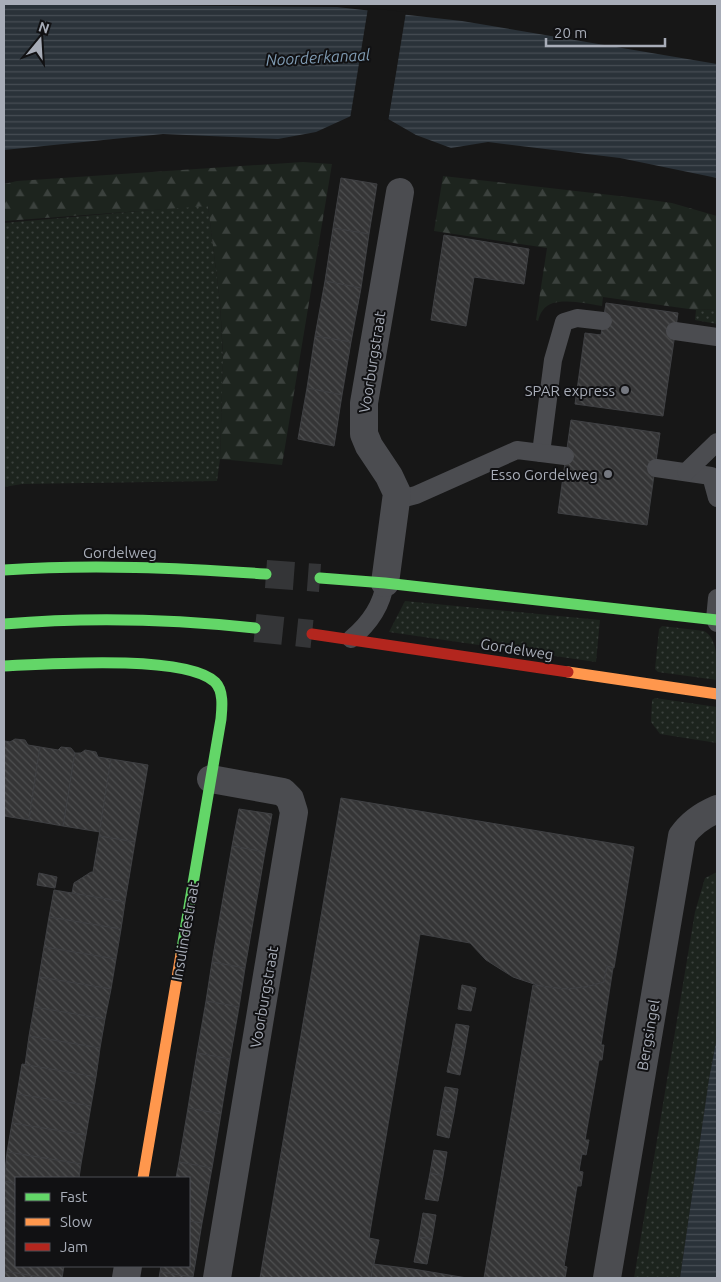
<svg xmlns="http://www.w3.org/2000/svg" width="721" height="1282" viewBox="0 0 721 1282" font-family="Ubuntu,sans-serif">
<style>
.green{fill:url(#green-dots)}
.forest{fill:url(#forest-firs)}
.water{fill:url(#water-rules)}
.pier{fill:#171717}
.building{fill:url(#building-back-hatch);stroke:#3f4043}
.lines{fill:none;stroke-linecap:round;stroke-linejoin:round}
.secondary-tunnel{stroke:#343537;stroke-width:28;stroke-dasharray:28 14;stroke-linecap:butt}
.lane{stroke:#4b4c50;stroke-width:18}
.street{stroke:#4b4c50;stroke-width:28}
.fast{stroke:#63d668;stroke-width:11}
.slow{stroke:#ff974d;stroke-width:11}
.jam{stroke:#b3261e;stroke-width:11}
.poi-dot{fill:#757880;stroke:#111113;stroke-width:2}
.labels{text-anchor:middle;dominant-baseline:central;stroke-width:4;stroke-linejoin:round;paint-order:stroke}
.street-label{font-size:15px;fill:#a8adb8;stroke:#111113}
.poi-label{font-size:15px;fill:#a8adb8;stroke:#111113;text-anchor:end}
.water-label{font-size:16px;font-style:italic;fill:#7f9bb3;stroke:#111113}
</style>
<defs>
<pattern id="green-dots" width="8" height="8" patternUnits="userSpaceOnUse" patternTransform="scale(1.25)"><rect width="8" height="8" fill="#1d241e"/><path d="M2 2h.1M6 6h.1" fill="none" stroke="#3b413d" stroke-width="1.8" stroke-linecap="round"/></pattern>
<pattern id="forest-firs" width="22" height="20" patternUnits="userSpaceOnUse" patternTransform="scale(1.25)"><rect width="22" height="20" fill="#1d241e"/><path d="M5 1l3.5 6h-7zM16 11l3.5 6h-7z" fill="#3b413d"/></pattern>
<pattern id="water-rules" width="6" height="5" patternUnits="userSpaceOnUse" patternTransform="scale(1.25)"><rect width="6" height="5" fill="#2a3239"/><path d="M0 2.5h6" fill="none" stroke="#464d54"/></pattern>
<pattern id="building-back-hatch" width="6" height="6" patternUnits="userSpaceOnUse" patternTransform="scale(1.25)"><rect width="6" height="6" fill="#353536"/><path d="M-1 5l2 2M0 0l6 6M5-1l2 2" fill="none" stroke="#4f5051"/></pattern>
</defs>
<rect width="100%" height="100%" fill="#171717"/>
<!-- green -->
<g class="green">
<polygon points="208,205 220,302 223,360 220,459 217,481 22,484 4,487 4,223"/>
<polygon points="717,309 717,324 695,320 696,310"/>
<polygon points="405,601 600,620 596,662 389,632"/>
<path d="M662 626 704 631C719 639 717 666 717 680L658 672 655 669 659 629Z"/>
<polygon points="655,698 717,707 717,743 660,734 651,722 652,700"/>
<polygon points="717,872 717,1037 709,1079 680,1278 634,1278 695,912 705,878"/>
</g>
<!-- forest -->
<g class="forest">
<polygon points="303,162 332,164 282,465 220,459 223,355 220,302 208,206 4,221 4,184 17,181"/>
<path d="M443 176 637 198 672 203 717 216V309L696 310 603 297 602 306C587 304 553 295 543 310 541 312 539 317 538 321L536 320 547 248 434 231Z"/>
</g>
<!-- water -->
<g class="water">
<polygon points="37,4 337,7 462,21 717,64 717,178 620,158 488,142 451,148 416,135 383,116 351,116 316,132 278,139 163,134 4,150 4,5"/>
<polygon points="717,1037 717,1278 680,1278 709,1079"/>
</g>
<!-- pier -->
<polygon class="pier" points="368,8 406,12 388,122 383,119 350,119"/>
<!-- building -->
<g class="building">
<polygon points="341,178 377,184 369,234 333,228"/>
<polygon points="333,228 369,234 361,288 325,281"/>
<polygon points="444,235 529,249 524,284 474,277 466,326 431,320"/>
<polygon points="325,281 361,288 351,342 315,336"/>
<polygon points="606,303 678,313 663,416 575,404 585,333 601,335"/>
<polygon points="315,336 351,342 342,395 307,388"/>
<polygon points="307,388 342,395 334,446 298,439"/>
<polygon points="571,420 660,433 647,525 558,513"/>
<polygon points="15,739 25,740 28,745 40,747 29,820 4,816 4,747 5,741 10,742"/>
<polygon points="40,747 58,750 61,747 71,748 75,753 63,826 29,820"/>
<polygon points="85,750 96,752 98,757 111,759 100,832 63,826 75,753 81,753"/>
<polygon points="111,759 148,765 135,842 99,836"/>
<polygon points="341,798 634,847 619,938 614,968 607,966 604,982 586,987 565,989 543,987 513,977 486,960 470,943 420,934 369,1238 379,1240 371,1278 260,1278"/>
<polygon points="239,809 272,814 265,852 232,846"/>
<polygon points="99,836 135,842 125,902 72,893 74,883 91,872 93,872"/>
<polygon points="232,846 265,852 245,968 212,962"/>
<polygon points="39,873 57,877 55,888 37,885"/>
<polygon points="54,890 125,902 121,929 49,917"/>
<polygon points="49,917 121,929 116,959 44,947"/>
<polygon points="44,947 116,959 111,989 39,977"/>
<polygon points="212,962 245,968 239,1007 206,1001"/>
<polygon points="607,966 613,968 601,1045 604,1045 602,1060 599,1060 585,1140 589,1140 586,1155 582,1154 579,1171 583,1172 581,1186 577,1186 564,1266 567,1267 565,1278 484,1278 533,985 565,989 586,987 604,982"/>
<polygon points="39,977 111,989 105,1019 34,1007"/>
<polygon points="462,985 476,988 471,1011 458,1009"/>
<polygon points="206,1001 239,1007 230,1059 197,1053"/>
<polygon points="34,1007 105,1019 100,1048 29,1036"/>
<polygon points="456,1024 469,1026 465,1049 452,1047"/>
<polygon points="29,1036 100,1048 96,1077 25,1065"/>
<polygon points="452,1047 465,1049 460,1075 447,1072"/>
<polygon points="197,1053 230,1059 221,1114 188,1108"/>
<polygon points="22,1064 96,1077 91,1106 17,1094"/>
<polygon points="445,1087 458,1089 454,1113 441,1110"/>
<polygon points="17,1094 91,1106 86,1135 12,1123"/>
<polygon points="188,1108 221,1114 212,1168 179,1162"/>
<polygon points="441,1110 454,1113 449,1138 437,1135"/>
<polygon points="12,1123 86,1135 81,1164 7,1152"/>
<polygon points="434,1150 447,1152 443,1176 430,1173"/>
<polygon points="7,1152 81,1164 79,1178 16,1178 16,1184 4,1181"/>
<polygon points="179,1162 212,1168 202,1223 189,1221 189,1178 176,1178"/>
<polygon points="430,1173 443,1176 438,1201 425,1199"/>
<polygon points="4,1181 16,1184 16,1213 4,1211"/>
<polygon points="4,1211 16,1213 16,1243 4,1241"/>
<polygon points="423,1213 436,1215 432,1239 419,1237"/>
<polygon points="189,1221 202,1223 193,1277 160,1272 161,1266 189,1266"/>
<polygon points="419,1237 432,1239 427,1264 414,1262"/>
<polygon points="4,1241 16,1243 16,1266 64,1266 62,1278 46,1278 4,1271"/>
<polygon points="373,1264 413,1269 467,1278 371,1278"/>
<polygon points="4,1271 46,1278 4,1278"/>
<polygon points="160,1272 193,1277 193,1278 159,1278"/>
</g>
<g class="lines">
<!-- secondary-tunnel -->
<g class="secondary-tunnel">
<polyline points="266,574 320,578"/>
<polyline points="255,628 312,634"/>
</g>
<!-- lane -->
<g class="lane">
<polyline points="675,331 717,337"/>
<polyline points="541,453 553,360 564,322 577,318 603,321"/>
<polyline points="656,468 711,476 717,498"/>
<polyline points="686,472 717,442"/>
<polyline points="397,500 416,495 517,450 565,456"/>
<polyline points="717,598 715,619 717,623"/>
<path d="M351 639C369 624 382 606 385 583"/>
</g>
<!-- street -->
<g class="street">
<polyline points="385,583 397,493 389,476 369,446 364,434 364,403 400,192"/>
<polyline points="211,779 283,792 290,799 294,812 217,1278"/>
<polyline points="126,1278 128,1266"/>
<path d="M607 1278 682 836C691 823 703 815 717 809"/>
</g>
<!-- fast -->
<g class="fast">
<path d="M4 570C92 564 179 568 266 574"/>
<polyline points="320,578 385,583 717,620"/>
<path d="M4 624C87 617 172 619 255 628"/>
<path d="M4 666C47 664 185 654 215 682 224 691 222 708 221 719L181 954"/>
</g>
<!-- slow -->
<g class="slow">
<polyline points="568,672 717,694"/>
<polyline points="143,1178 181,954"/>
</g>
<!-- jam -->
<polyline class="jam" points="312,634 568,672"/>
</g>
<!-- markers -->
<g class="poi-dot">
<circle cx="625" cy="390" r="5"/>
<circle cx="608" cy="474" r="5"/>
</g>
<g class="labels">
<!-- street labels -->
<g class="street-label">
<text transform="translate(372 362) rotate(-81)">Voorburgstraat</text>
<text x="120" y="552">Gordelweg</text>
<text transform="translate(517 649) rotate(9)">Gordelweg</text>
<text transform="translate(185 931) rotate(-80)">Insulindestraat</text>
<text transform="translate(264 997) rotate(-80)">Voorburgstraat</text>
<text transform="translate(648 1035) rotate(-80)">Bergsingel</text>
</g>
<!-- poi labels -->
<g class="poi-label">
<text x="615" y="390">SPAR express</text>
<text x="598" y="474">Esso Gordelweg</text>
</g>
<!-- water labels -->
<g class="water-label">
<text transform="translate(318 57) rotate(-3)">Noorderkanaal</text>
</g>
</g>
<!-- border -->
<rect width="721" height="1282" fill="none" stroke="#a8adb8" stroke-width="10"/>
<!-- legend -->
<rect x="15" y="1177" width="175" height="90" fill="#111113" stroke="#4d4f55"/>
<rect x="25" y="1193" width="25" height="8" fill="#63d668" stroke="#4d4f55"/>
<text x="60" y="1202" font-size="15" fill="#a8adb8">Fast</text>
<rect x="25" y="1218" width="25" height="8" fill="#ff974d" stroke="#4d4f55"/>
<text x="60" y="1227" font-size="15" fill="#a8adb8">Slow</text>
<rect x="25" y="1243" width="25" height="8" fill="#b3261e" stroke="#4d4f55"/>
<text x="60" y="1252" font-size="15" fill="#a8adb8">Jam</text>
<!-- north arrow -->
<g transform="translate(40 40) rotate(18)" stroke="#111113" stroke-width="4" paint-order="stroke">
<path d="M0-4L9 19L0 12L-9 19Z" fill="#a8adb8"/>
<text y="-8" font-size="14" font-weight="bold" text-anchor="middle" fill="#a8adb8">N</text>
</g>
<!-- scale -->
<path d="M546 38v8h119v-8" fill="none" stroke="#a8adb8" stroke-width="2.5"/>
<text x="554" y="38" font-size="15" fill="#a8adb8" stroke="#111113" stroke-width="4" paint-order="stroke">20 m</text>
</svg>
